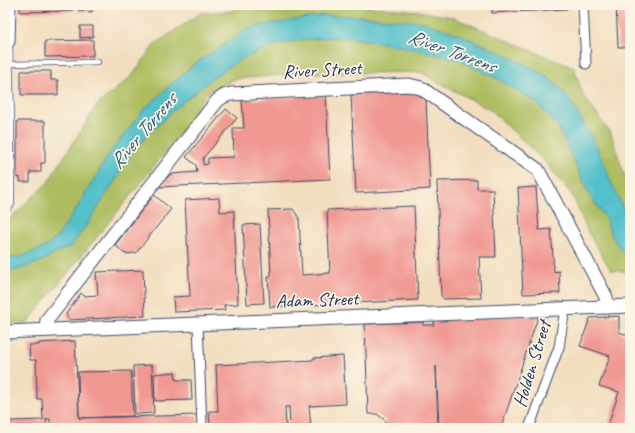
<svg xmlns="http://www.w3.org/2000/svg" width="635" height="433" viewBox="0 0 635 433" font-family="Caveat,sans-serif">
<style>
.green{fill:#adbd60;stroke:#64765f}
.water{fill:#53c0ca;stroke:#377894}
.building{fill:#f09892}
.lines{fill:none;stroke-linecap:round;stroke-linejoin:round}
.lane-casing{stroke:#3b496d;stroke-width:6}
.street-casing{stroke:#3b496d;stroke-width:11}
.secondary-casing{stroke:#3b496d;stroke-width:15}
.lane{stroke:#fff;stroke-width:4.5}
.street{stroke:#fff;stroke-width:9}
.secondary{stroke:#fff;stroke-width:13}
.labels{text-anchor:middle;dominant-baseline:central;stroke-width:3.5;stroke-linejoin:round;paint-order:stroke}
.street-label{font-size:19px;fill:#1b2f5e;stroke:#fcf5e5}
.water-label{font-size:20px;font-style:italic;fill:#2c5a7e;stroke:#fcf5e5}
</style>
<rect width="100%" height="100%" fill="#fcf5e5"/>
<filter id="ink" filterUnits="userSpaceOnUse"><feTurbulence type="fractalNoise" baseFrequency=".025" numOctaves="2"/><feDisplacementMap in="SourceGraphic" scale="8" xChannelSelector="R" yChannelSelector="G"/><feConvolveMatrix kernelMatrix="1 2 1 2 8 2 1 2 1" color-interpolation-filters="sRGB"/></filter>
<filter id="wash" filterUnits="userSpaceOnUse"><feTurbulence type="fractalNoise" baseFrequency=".012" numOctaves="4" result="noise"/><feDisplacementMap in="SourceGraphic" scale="16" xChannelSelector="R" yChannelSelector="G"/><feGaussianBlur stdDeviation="0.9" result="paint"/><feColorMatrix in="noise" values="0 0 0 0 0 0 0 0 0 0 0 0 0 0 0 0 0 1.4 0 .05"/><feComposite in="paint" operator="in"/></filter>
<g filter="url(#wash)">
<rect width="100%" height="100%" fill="#f2debf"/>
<!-- green -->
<polygon class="green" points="240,5 290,5 290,8 314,5 350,5 418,11 452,17 574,68 583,95 611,134 624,174 630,179 630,272 611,270 589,234 572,195 545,162 492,111 420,72 294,74 235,79 206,93 191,118 157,163 27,323 5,324 5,224 48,182 98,104 132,76 155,44 201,13 232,11"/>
<!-- water -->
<polygon class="water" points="325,15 361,16 423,22 461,35 504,54 540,72 559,87 574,107 597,147 612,184 626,214 626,230 628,239 630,241 630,255 620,249 611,234 605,217 590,196 557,125 537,103 503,82 460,60 414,49 360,39 338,37 301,40 276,45 241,59 215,76 173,110 162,122 148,134 132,154 87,225 71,246 42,261 20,269 5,273 5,259 23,256 47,246 58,236 78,206 111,151 144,109 193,65 236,37 246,28"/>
<g id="blocks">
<!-- building -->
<g class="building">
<polygon points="20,5 72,5 72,11 20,12"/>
<polygon points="80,5 92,5 92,12 79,11"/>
<polygon points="484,5 567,5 567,9 492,13 492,8"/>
<polygon points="616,5 630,5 630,47 618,47"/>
<polygon points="80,26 93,26 93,37 80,38"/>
<polygon points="93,40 93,56 45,57 45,41"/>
<polygon points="21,71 51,71 51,80 58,80 58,95 21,95"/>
<polygon points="417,91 426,100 430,189 356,193 351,95"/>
<polygon points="326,95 330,179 157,187 171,174 197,172 196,165 186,157 226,109 237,118 203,158 203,165 208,164 208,158 234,157 233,128 244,128 242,100"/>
<polygon points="17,121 45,121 45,163 41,163 41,172 30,172 30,182 20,182 20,177 17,178"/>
<polygon points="477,180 477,189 493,189 496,257 479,257 481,298 444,299 441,296 437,181"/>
<polygon points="536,187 539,230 551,229 554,272 559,271 560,293 523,294 518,188"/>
<polygon points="154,195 171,209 136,253 125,254 115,245"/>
<polygon points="219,198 220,212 234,211 238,304 224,305 225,310 174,312 173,297 190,296 185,200"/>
<polygon points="414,206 418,300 270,307 268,276 271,276 268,210 293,209 299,218 302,275 330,273 327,210"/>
<polygon points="260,224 264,303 247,304 243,225"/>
<polygon points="143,270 145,316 69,320 66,314 81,293 84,296 98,295 96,272"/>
<polygon points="539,314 501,428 439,428 436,366 438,428 386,428 386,421 377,414 368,414 365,324 423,322 423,325 434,325 434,320"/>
<polygon points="619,316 619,332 630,336 630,350 628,354 630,355 630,428 607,428 619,392 599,386 610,356 580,346 590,318"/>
<polygon points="75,341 79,418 198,415 199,428 50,428 50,419 46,419 47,428 10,428 10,421 43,420 42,399 37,399 36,360 30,360 29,345 39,345 39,343"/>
<polygon points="343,356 346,404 309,406 311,428 290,428 289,407 285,407 286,428 210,428 209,411 218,411 216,365 313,360 313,358"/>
<polygon points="152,365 154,413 135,414 133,366"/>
<polygon points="131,371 133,416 79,418 78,372"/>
<polygon points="175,372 176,380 191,380 192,400 155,401 154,374"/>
</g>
</g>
</g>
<g filter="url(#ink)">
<use href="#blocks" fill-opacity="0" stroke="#3b496d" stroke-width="1"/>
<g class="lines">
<defs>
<g id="lane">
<polyline points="11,64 98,62"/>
<polyline points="5,125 12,125"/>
<polyline points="5,212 12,204 12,125 10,42"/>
</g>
<g id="street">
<polyline points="583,5 586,64"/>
<polyline points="5,42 10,42 11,5"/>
<polyline points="198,323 202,428"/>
<polyline points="529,428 559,347 565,309"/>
</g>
<g id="secondary">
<polyline points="46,330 47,320 217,101 224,96 231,94 409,85 421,88 538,170 606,297 607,307"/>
<polyline points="5,332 630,306"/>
</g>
</defs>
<!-- lane casing -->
<use href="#lane" class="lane-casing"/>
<!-- street casing -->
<use href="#street" class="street-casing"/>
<!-- secondary casing -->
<use href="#secondary" class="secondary-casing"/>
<!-- lane -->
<use href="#lane" class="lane"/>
<!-- street -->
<use href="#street" class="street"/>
<!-- secondary -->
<use href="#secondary" class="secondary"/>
</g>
</g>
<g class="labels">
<!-- street labels -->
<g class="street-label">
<text transform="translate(322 70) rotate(-3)">River Street</text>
<text transform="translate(317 300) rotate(-2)">Adam Street</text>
<text transform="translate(532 364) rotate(-73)">Holden Street</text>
</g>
<!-- water labels -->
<g class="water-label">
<text transform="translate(452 51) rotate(20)">River Torrens</text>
<text transform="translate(143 131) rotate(-50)">River Torrens</text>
</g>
</g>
<!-- margin -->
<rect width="635" height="433" fill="none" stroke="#fcf5e5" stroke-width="20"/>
</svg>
